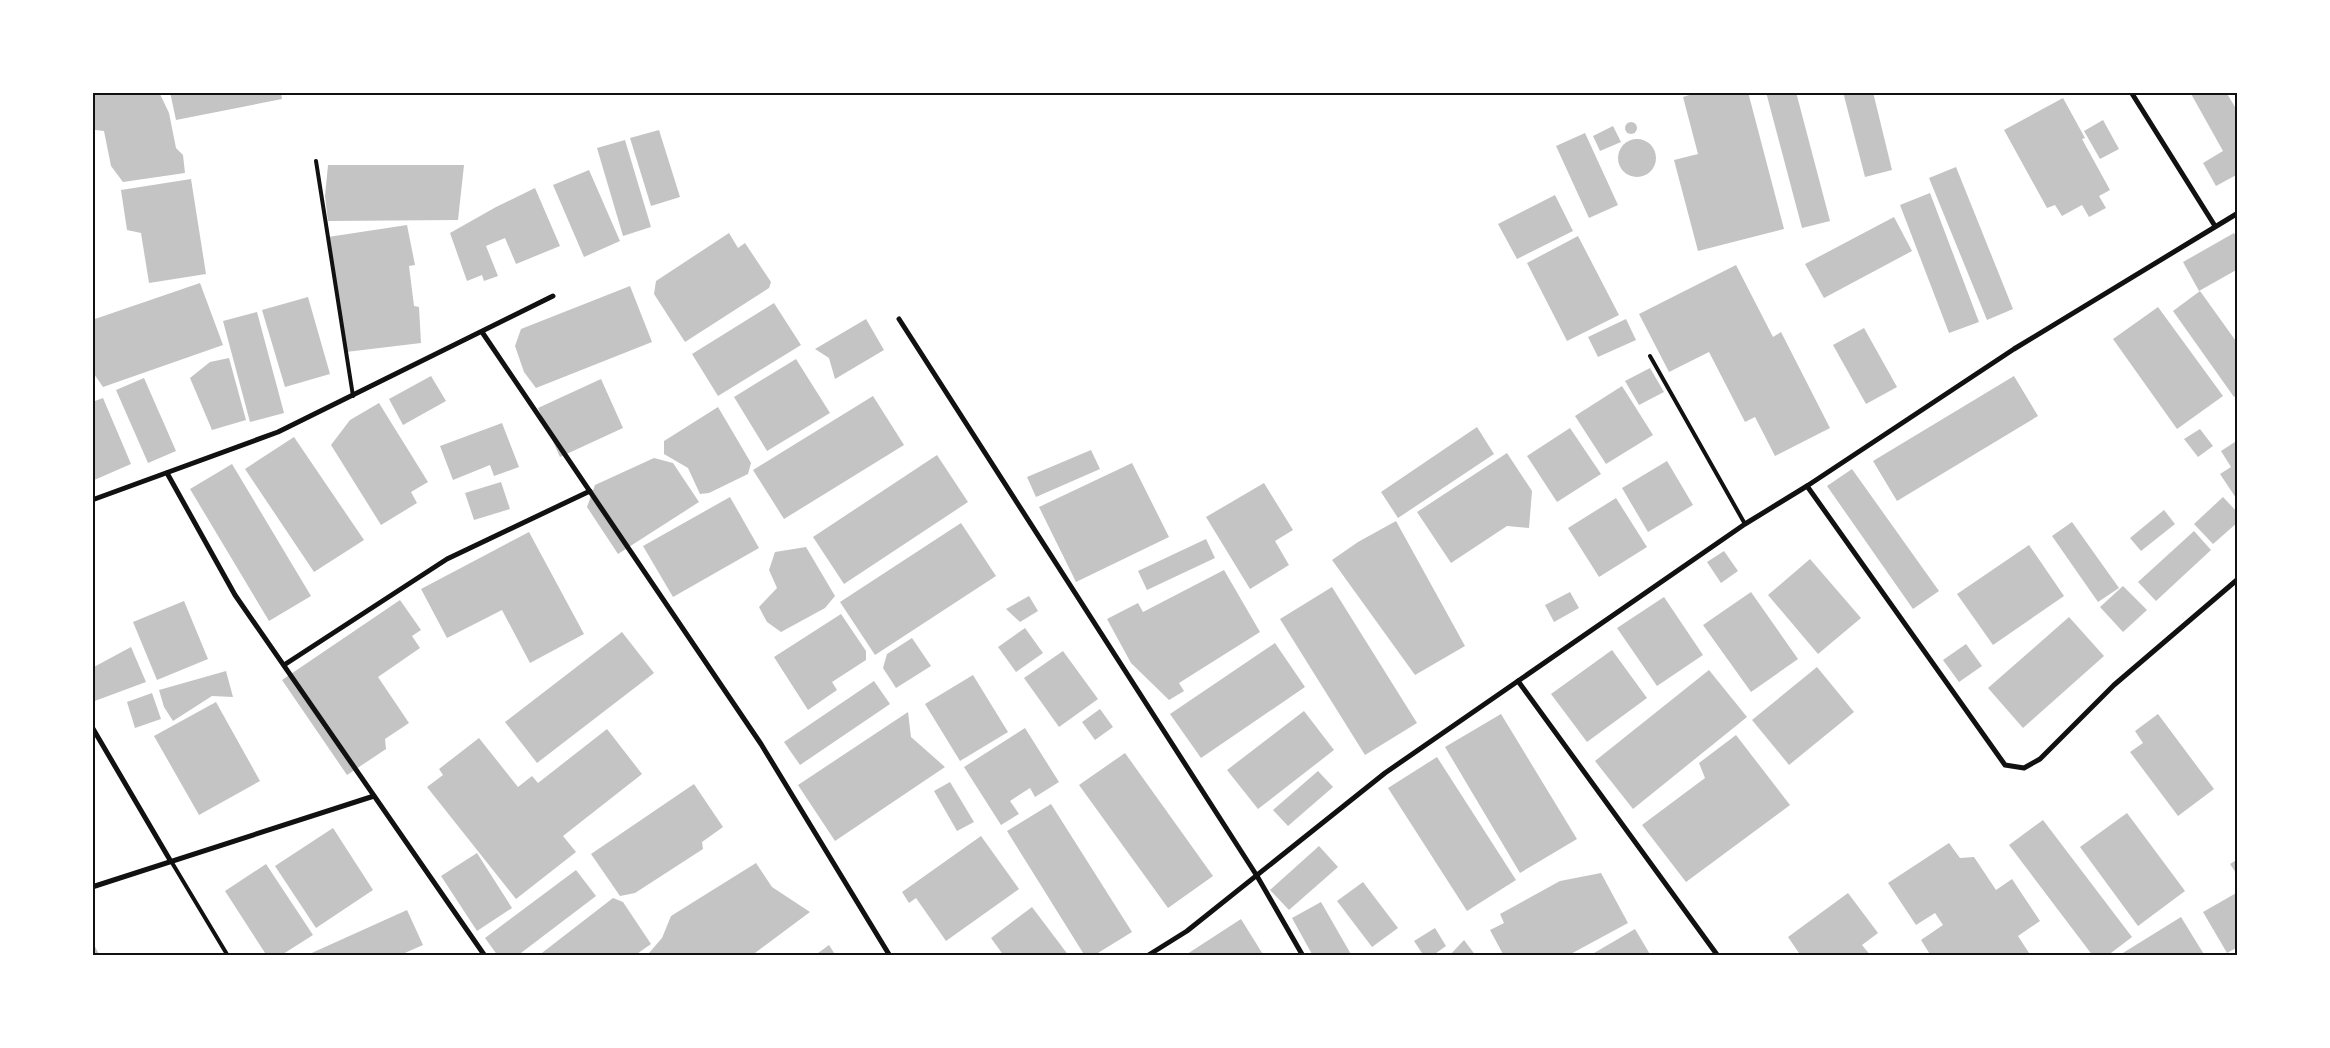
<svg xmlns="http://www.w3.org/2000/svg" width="2330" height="1048" viewBox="0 0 2330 1048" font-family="Raleway,sans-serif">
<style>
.building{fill:#c4c4c4}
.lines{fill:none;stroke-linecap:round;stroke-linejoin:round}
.service{stroke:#111;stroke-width:4}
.minor{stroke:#111;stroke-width:5}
.neatline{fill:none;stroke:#111;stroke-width:2}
</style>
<rect width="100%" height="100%" fill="#fff"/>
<!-- building -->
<g class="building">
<polygon points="92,92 159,92 169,113 176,148 183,155 185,173 123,182 111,166 104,131 95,130 92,126"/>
<polygon points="170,92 281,92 282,99 176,120"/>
<polygon points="1699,92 1748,92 1784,229 1698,251 1674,160 1698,154 1683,97"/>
<polygon points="1766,92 1796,92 1830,221 1802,228"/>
<polygon points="1843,92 1873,92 1892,170 1865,177"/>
<polygon points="2190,92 2226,92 2238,112 2238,174 2216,186 2203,163 2223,151"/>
<polygon points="2063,98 2085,138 2082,139 2110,190 2099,196 2106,208 2089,217 2082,205 2062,216 2055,205 2047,208 2004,130"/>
<polygon points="2103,120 2119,149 2100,159 2084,131"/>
<circle cx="1631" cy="128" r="6"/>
<polygon points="1613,126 1621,142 1600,151 1593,136"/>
<polygon points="659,130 680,197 651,206 630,138"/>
<polygon points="1585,133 1618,205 1589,218 1556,146"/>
<circle cx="1637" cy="158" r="19"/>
<polygon points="625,140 651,227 623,236 597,148"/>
<polygon points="328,165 464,165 458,220 328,221 325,196"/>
<polygon points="1956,167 2013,309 1987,320 1929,178"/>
<polygon points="589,170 620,241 584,257 553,185"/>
<polygon points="191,179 206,274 149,283 141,233 127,230 121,190"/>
<polygon points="535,188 560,246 516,264 505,238 486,246 498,276 484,281 482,275 467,281 450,233 496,207"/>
<polygon points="1930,193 1979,322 1949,333 1900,205"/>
<polygon points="1555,195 1573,231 1517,259 1498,224"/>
<polygon points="1894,217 1912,251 1824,298 1805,264"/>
<polygon points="407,225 415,265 409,266 414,306 419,307 421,343 346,352 328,237"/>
<polygon points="729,233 738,248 745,243 771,282 769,288 685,342 654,294 656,281"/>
<polygon points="2234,233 2238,239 2238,269 2199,291 2183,262"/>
<polygon points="1578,236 1619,315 1567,341 1527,263"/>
<polygon points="1736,265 1773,337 1781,332 1830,428 1775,456 1755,417 1745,422 1709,352 1669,372 1639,314"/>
<polygon points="200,283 223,345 103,387 92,371 92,320"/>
<polygon points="630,286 652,342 536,388 524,372 515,346 521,329"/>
<polygon points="2200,291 2238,344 2238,394 2234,397 2173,311"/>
<polygon points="308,297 330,374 285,387 262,310"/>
<polygon points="774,303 801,345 718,396 692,354"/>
<polygon points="2158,307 2223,396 2177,429 2113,339"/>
<polygon points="257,312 284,413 250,422 223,321"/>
<polygon points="866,319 884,350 835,379 829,358 815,349"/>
<polygon points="1626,319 1636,340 1598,357 1588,337"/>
<polygon points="1864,328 1897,387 1866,404 1833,345"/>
<polygon points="229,358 246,420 212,430 190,378 210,362"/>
<polygon points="796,359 830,413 767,451 734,397"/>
<polygon points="1650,368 1664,392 1639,405 1625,381"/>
<polygon points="431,376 446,401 403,425 389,399"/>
<polygon points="2014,376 2038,416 1897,501 1873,461"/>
<polygon points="144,378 176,451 148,463 116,390"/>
<polygon points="601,379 623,428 560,457 538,408"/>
<polygon points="1622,386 1653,435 1606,464 1575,416"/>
<polygon points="873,396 904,445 784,519 753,470"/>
<polygon points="103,398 131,464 92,481 92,402"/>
<polygon points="379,403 428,482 411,492 417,503 381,525 331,445 350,420"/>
<polygon points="718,407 751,463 748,474 709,493 700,494 688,468 664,454 664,441"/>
<polygon points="502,423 519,467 494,476 490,465 453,480 440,446"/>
<polygon points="1477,427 1494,454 1398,518 1381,492"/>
<polygon points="1570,428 1601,474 1557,502 1527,456"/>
<polygon points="2200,429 2213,446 2198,457 2184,439"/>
<polygon points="294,437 364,540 314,572 245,469"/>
<polygon points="2238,440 2238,501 2220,474 2231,467 2221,451"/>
<polygon points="1091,450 1100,469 1036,497 1027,477"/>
<polygon points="1507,453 1532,491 1529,528 1507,526 1451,563 1417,512"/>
<polygon points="937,455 968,502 844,584 813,537"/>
<polygon points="654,458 673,463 699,502 618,554 587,507 595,485"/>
<polygon points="1667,461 1693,505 1648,532 1622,488"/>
<polygon points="1132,463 1169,537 1076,582 1039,507"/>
<polygon points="232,464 311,596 269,621 190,489"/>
<polygon points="1852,469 1939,591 1913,609 1827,486"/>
<polygon points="501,482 510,509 474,520 465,493"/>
<polygon points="1264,483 1293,530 1275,541 1289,565 1250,589 1206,517"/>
<polygon points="730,497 759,548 673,597 643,546"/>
<polygon points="2223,497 2238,513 2238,522 2213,544 2194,524"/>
<polygon points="1616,498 1647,547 1599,577 1568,528"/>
<polygon points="2164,510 2175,524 2141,551 2130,538"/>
<polygon points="1396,521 1465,646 1415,675 1332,560 1358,542"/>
<polygon points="2072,522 2119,588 2098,602 2052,536"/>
<polygon points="961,523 996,576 875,655 840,602"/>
<polygon points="2194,531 2211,550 2156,601 2138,582"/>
<polygon points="529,532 584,634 530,663 502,610 447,638 421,589"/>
<polygon points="1206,539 1215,558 1147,590 1138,571"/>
<polygon points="2029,545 2064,596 1993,645 1957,594"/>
<polygon points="806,547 835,596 825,608 781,632 767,622 759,607 777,588 769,570 775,552"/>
<polygon points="1724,551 1738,571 1721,583 1707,562"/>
<polygon points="1810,559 1861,618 1818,654 1768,595"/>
<polygon points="1224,570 1260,632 1179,683 1184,691 1169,700 1131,663 1107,619 1138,603 1143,612"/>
<polygon points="2123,586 2147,610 2123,632 2100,607"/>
<polygon points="1332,587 1417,723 1365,755 1280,619"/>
<polygon points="1570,592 1579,608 1554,622 1545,605"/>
<polygon points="1751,592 1798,659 1751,692 1703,625"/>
<polygon points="1029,596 1038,611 1020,622 1006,609"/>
<polygon points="1664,597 1703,655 1657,686 1617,628"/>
<polygon points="400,600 421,630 412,636 420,648 378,677 409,723 385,739 386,749 347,775 282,680"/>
<polygon points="184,601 208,659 157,680 133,622"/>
<polygon points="841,614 866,651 866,660 832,682 837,690 808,710 774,657"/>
<polygon points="2069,617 2104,656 2023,728 1988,688"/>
<polygon points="1025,628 1043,653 1016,672 998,647"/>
<polygon points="622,632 654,673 537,763 505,722"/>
<polygon points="912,638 931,666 896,688 883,668 887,654"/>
<polygon points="1275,643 1305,687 1201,758 1170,714"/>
<polygon points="1966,644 1982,666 1959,682 1943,660"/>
<polygon points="131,647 146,682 92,702 92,668"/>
<polygon points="1612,650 1647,698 1587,742 1551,694"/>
<polygon points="1063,651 1098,699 1059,727 1024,678"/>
<polygon points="1817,667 1854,712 1789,765 1752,720"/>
<polygon points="1709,670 1747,717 1633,809 1595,761"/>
<polygon points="226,671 233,697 212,696 173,721 164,707 159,690"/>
<polygon points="973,675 1008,732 960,761 925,704"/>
<polygon points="874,681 890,704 800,765 784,742"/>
<polygon points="152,693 161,719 135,728 127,702"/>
<polygon points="216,702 260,781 199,815 154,736"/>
<polygon points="1100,709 1113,727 1095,740 1082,722"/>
<polygon points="1304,711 1334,750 1258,809 1227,770"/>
<polygon points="908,712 911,737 945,767 835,841 798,785"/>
<polygon points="1501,714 1577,839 1520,873 1445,747"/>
<polygon points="2158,714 2214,789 2178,816 2130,752 2143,743 2135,731"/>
<polygon points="1025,728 1059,782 1035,797 1030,788 1010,801 1019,814 1001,825 964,767"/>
<polygon points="607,729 642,774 563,836 576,852 516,899 427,787 443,775 439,769 479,738 518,787 532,776 538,783"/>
<polygon points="1736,735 1790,805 1686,882 1642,825 1705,778 1699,763"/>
<polygon points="1125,753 1213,876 1168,908 1079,785"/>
<polygon points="1437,757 1516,880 1467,911 1388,788"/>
<polygon points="1318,771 1333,787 1288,826 1273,810"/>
<polygon points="950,782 974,822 957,831 934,791"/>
<polygon points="694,784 723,827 702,842 703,849 635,893 620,896 591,854"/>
<polygon points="1051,804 1132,932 1093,956 1085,956 1007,831"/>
<polygon points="2127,813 2185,891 2138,926 2080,847"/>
<polygon points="2043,820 2132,937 2107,956 2093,956 2009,845"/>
<polygon points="333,828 373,890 316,928 275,866"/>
<polygon points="981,836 1019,889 946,941 916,898 909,903 902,892"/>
<polygon points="1949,843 1960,858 1974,857 1996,890 2012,879 2040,921 2018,936 2031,956 1931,956 1921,940 1943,925 1935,913 1916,925 1888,883"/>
<polygon points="1319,846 1338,867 1289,910 1270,890"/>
<polygon points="477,853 512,908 477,931 441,876"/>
<polygon points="2238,859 2238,876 2230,864"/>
<polygon points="756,863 772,887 810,912 751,956 651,956 649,953 662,938 671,916"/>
<polygon points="266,864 313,935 280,956 267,956 225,891"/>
<polygon points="576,870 596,896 517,956 498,956 485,938"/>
<polygon points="1601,873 1628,923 1567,956 1504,956 1490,930 1504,923 1500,914 1560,881"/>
<polygon points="1363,882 1398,928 1372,947 1337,901"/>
<polygon points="2238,892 2238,947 2227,953 2203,912"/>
<polygon points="1848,893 1878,933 1862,945 1871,956 1801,956 1788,937"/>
<polygon points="613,898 623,902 651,944 634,956 538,956"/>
<polygon points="1321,902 1352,956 1313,956 1292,918"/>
<polygon points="1032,907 1069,956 1004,956 991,938"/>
<polygon points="407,910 423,945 398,956 305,956"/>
<polygon points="2181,917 2205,956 2118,956"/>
<polygon points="1241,919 1264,956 1184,956"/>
<polygon points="1435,928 1446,946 1432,956 1424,956 1414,941"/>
<polygon points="1635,929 1651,956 1589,956"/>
<polygon points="1464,940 1476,956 1449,956"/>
<polygon points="92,941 100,956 92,956"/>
<polygon points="829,945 836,956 814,956"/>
</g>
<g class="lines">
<!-- service -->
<g class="service">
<polyline points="316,161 353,396"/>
<polyline points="1650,356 1745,524"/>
<polyline points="171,861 228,956"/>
</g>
<!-- minor -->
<g class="minor">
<polyline points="2131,92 2215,226"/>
<polyline points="899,319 1257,876 1303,956"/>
<polyline points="482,332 761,744 890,956"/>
<polyline points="167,473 235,595 485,956"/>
<polyline points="1807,486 2005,765 2024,768 2040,759 2114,685 2238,579"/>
<polyline points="92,500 278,432 553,296"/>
<polyline points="284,665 447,559 590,491"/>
<polyline points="1518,681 1718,956"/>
<polyline points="92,727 170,860"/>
<polyline points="92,887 374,796"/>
<polyline points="1147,956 1187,931 1385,773 1745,524 1807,486 2014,349 2238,213"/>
</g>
</g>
<!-- border -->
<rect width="2330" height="1048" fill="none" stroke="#ffffff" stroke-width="188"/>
<rect x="94" y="94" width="2142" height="860" class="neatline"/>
</svg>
